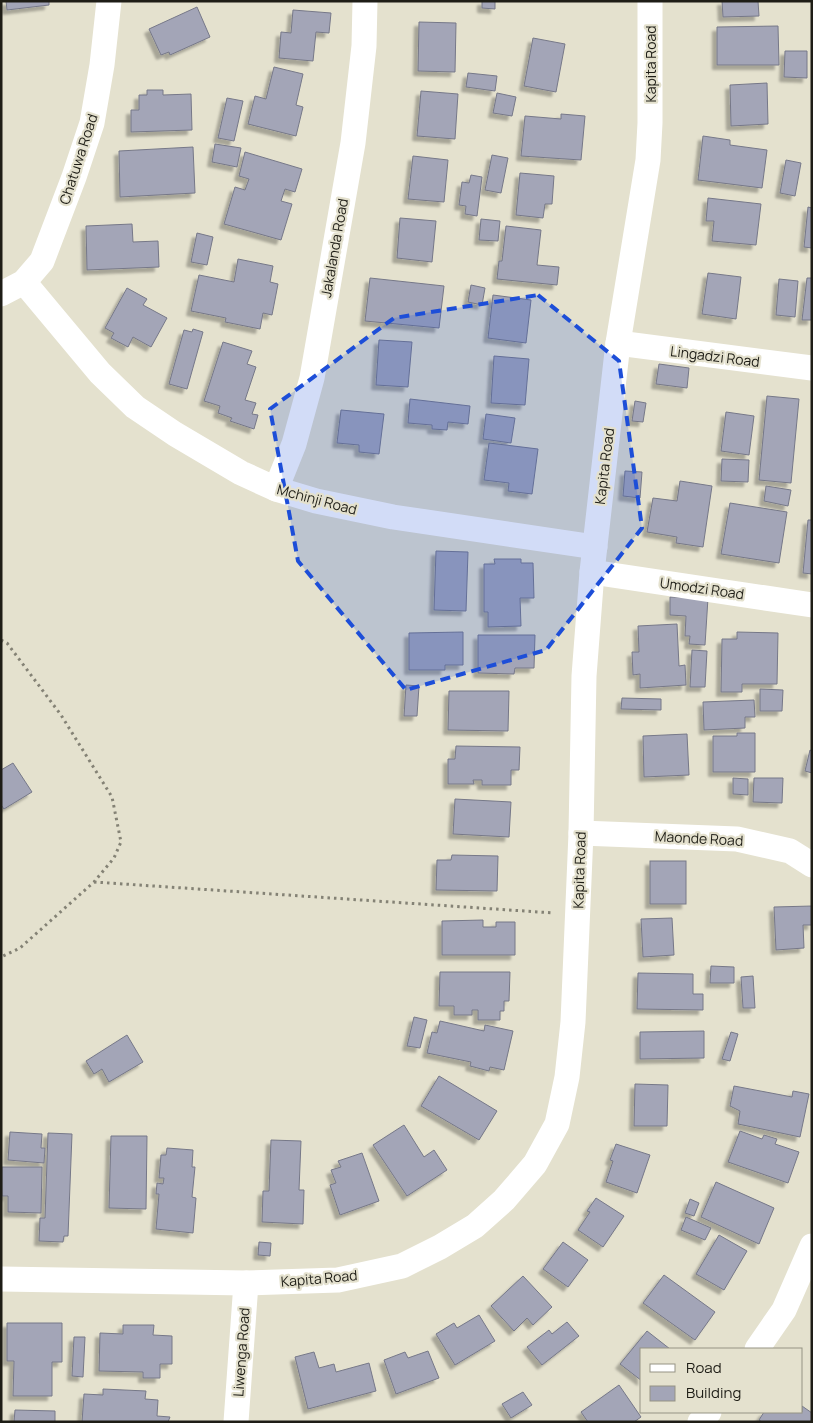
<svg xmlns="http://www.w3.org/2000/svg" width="813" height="1423" viewBox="0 0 813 1423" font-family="Manrope,sans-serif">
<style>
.building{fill:#a3a5b7;stroke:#767888;filter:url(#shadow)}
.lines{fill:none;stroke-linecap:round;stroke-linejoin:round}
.path{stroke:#848275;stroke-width:3;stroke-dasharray:2.5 4;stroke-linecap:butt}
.minor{stroke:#fff;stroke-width:25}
.marked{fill:#1d4ed8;fill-opacity:0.2;stroke:#1d4ed8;stroke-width:4;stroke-dasharray:10 6;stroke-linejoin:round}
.labels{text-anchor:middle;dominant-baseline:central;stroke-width:4.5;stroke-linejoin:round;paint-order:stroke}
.street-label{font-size:14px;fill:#1e1d16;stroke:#e4e1ce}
</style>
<defs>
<filter id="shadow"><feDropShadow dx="-4.5" dy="4.5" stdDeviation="1" flood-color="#0004"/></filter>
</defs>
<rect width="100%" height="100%" fill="#e4e1ce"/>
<!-- building -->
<g class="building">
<polygon points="6,1 49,1 49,5 7,10"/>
<polygon points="482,1 495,1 495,9 482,8"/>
<polygon points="722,1 758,1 759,16 723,17"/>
<polygon points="197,7 210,37 170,55 169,52 161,55 149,29"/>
<polygon points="293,10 331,13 329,33 316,32 313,61 279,58 281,32 291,33"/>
<polygon points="419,22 456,23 455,72 418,71"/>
<polygon points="778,26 779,65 717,65 717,27"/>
<polygon points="533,38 565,44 556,92 524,86"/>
<polygon points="785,51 807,51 807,78 784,77"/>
<polygon points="274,67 303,74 296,105 303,107 296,136 248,124 255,96 266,99"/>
<polygon points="468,73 497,76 495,91 466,87"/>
<polygon points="767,83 768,124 731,126 730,85"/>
<polygon points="147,90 163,90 163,95 191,94 192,130 131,132 131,110 139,110 139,95 147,95"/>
<polygon points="421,91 458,94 455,139 417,136"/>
<polygon points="497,93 516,97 512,116 493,113"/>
<polygon points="227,98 243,101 234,141 218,138"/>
<polygon points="561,114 585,116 581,160 521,156 525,116 561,119"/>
<polygon points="703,136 730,140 730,145 767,150 762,188 698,180"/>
<polygon points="215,144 241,148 237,167 212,162"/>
<polygon points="193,147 195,193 120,197 119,151"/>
<polygon points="245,152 302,169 295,192 285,189 281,201 292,204 281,240 224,224 235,187 245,190 249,179 239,176"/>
<polygon points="492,155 508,158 501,193 485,190"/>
<polygon points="413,156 448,160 444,202 408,199"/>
<polygon points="786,160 801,163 795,196 780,193"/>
<polygon points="520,173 554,176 552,204 545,204 543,218 516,215"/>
<polygon points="471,175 482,177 477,216 465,214 466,206 459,205 462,182 469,183"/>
<polygon points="708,198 761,204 756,245 712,241 714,221 706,221"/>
<polygon points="808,207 812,208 812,248 804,247"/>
<polygon points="400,218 436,221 432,262 397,258"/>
<polygon points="481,219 500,221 498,241 479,240"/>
<polygon points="132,224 133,242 158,241 159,267 87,270 86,226"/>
<polygon points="506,226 541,230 537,265 559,267 557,285 497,279 499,261 502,261"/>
<polygon points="197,233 213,237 207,265 191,262"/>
<polygon points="238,259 273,266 270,282 278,284 272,315 263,313 260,329 225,322 226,318 191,311 199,275 234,282"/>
<polygon points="708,273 741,277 736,319 702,314"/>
<polygon points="370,278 444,286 439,328 365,321"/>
<polygon points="807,278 812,278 812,320 802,320"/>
<polygon points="779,279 798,281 795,317 776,315"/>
<polygon points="471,285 485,288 482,305 468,302"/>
<polygon points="127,288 147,299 143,305 167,318 151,347 133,337 128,347 111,338 114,333 105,328"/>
<polygon points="493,295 531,300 526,343 488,338"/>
<polygon points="193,329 203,332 187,389 169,384 184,330 192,332"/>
<polygon points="379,340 412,342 408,387 376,385"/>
<polygon points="223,342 252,351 247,364 256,367 245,400 256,403 252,414 258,415 254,429 230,421 232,418 218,413 220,406 204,401"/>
<polygon points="494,356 529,359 525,405 491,403"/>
<polygon points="659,364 689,368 687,388 656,384"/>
<polygon points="767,396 799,399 791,483 759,480"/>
<polygon points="410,399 470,406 468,424 448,422 447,430 432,429 432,425 408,423"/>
<polygon points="635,401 646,403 643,422 632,421"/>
<polygon points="341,410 384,414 379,454 359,452 359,445 337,443"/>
<polygon points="726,412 754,416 749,455 721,451"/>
<polygon points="486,414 515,418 511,443 483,439"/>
<polygon points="489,443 538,449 532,494 508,491 509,483 484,480"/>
<polygon points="722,459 749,460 748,482 721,481"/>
<polygon points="625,471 642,472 640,498 623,496"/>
<polygon points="680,481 712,486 703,547 676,543 677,537 647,532 653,498 677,501"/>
<polygon points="766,486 791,490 788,506 764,501"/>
<polygon points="730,503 787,512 779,563 721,554"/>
<polygon points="808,520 812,520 812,574 803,573"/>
<polygon points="436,551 468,552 466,611 434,610"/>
<polygon points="494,559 521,559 521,563 533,563 534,598 520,598 521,626 488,627 488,612 484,612 484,564 495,564"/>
<polygon points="670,597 708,598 705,645 689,644 690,636 685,636 686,616 670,615"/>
<polygon points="677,624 679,666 685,665 686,685 640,688 640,674 633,675 632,652 639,652 638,626"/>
<polygon points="463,632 463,665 445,665 445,670 409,670 409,633"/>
<polygon points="737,632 778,633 777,684 742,684 742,692 721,692 722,639 737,639"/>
<polygon points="478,635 535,635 534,668 515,668 514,674 478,673"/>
<polygon points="692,650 707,651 705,687 690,687"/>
<polygon points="406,685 419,686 417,716 404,716"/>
<polygon points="760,689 783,690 782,711 760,711"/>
<polygon points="449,691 509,691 508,731 448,730"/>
<polygon points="622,698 661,699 661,710 621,709"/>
<polygon points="754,700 755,717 745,717 745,728 704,730 703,702"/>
<polygon points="737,733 755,733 755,772 713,772 713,736 737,736"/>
<polygon points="687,734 689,775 644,777 643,736"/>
<polygon points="456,746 520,747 519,770 511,770 511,785 482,785 482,780 473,780 474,784 448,784 448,759 455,759"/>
<polygon points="810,750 812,751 812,773 805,771"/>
<polygon points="13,763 32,792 4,809 1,805 1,770"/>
<polygon points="733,778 748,779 748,795 733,794"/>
<polygon points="754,778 783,778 782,803 753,802"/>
<polygon points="455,799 511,802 509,837 453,834"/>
<polygon points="452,855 498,856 497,891 436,890 437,860 451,860"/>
<rect x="650" y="861" width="36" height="43"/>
<polygon points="812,906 812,925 803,925 804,948 776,950 774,907"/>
<polygon points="672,918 674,955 643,957 641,919"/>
<polygon points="483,920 483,927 496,927 496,922 515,922 515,955 442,955 442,921"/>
<polygon points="711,966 734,967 734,983 710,983"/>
<polygon points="440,972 510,972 509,1001 504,1001 504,1011 500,1011 500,1020 478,1020 478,1010 472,1010 472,1015 454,1015 454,1006 439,1006"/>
<polygon points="638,973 693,974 693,994 703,994 703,1010 637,1009"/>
<polygon points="753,976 755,1008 743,1008 741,977"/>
<polygon points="414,1017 427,1020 420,1048 407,1046"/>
<polygon points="440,1021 484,1031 485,1025 513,1031 504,1070 490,1067 489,1071 470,1066 471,1062 427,1053 432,1032 437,1033"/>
<polygon points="704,1031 704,1058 640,1059 640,1032"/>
<polygon points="731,1032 738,1034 730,1061 722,1059"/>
<polygon points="127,1035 143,1062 109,1082 102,1069 94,1074 86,1061"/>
<polygon points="439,1076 497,1111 479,1140 421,1106"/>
<polygon points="635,1084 668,1085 667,1126 634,1126"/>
<polygon points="734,1086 792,1097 793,1091 809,1094 800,1137 738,1124 740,1111 730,1106"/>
<polygon points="404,1125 424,1157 434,1150 447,1170 407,1196 373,1145"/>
<polygon points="740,1131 762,1139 764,1135 777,1139 775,1144 799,1152 788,1183 728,1162"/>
<polygon points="10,1132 42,1134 41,1148 45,1148 44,1163 8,1160"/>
<polygon points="48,1133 72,1134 68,1236 64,1236 63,1242 39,1241 40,1218 45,1218"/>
<polygon points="111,1136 147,1136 146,1209 109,1208"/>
<polygon points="271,1140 301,1141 299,1190 304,1190 303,1224 262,1222 263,1191 269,1191"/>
<polygon points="616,1144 650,1155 637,1193 606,1182 613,1161 610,1160"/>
<polygon points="167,1148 193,1150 192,1167 195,1167 192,1197 196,1198 193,1233 156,1229 159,1194 156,1194 157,1183 163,1184 164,1178 159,1178 161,1155 166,1155"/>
<polygon points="362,1153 379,1201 340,1215 330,1185 336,1183 331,1170 341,1167 338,1161"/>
<polygon points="2,1167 42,1167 41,1213 8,1212 8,1196 2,1196"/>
<polygon points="716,1182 774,1208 759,1244 701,1217"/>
<polygon points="596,1198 624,1216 603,1247 578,1230 590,1212 587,1211"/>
<polygon points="690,1199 699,1203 694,1216 685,1213"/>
<polygon points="686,1217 711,1228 705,1240 681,1230"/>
<polygon points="719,1235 747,1251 724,1290 696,1274"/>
<polygon points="259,1242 271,1243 270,1256 258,1255"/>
<polygon points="563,1242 588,1260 568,1287 543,1269"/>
<polygon points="664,1275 715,1312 695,1340 643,1303"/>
<polygon points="523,1276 552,1307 533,1325 527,1318 514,1331 491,1306"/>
<polygon points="479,1315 495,1341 455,1365 436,1334 454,1323 457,1328"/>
<polygon points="567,1322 579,1336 542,1365 527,1347 549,1330 552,1334"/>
<polygon points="7,1323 62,1323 62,1362 52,1362 52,1396 13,1396 14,1361 7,1361"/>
<polygon points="123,1325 154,1325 153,1335 172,1336 172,1364 160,1364 160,1378 143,1378 143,1372 99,1371 100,1333 123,1334"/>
<polygon points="647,1331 670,1349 642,1349 642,1381 620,1364"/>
<polygon points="74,1337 85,1337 83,1377 72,1376"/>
<polygon points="428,1351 439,1378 396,1394 384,1360 405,1352 408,1358"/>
<polygon points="314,1352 319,1368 334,1364 336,1372 369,1363 376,1391 308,1409 295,1357"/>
<polygon points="619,1385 641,1417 634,1422 588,1422 581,1412"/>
<polygon points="103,1389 146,1391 145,1399 158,1400 157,1416 170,1417 168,1422 82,1422 84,1394 103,1395"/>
<polygon points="523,1392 532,1405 511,1418 502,1404"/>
<polygon points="802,1406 812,1413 812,1422 762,1422 759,1420 764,1412 802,1412"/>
<polygon points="15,1410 55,1411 55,1422 14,1422"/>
</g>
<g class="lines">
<!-- path -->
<g class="path">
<polyline points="1,640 7,643 61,715 112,797 121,842 114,858 94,882 20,948 1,957"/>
<polyline points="94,882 554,913"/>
</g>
<!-- minor -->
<g class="minor">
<polyline points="24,282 100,373 135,407 175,434 241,473 276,489 316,501 393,517 595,547"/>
<polyline points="1,294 24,282 42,261 74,177 92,123 102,65 109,1"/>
<polyline points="618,343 812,368"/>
<polyline points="276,489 294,444 312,378 353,143 364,46 365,1"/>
<polyline points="592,572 812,605"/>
<polyline points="581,833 737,839 790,851 812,865"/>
<polyline points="1,1279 246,1283 338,1280 402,1266 440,1247 475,1226 504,1200 535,1164 557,1124 567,1077 573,1022 581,833 584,676 592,572 618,343 648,160 650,123 650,1"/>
<polyline points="757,1349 784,1310 812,1246"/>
<polyline points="236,1422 246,1283"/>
<polyline points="700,1422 709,1412"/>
</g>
</g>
<!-- marked area -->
<path class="marked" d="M538 295 619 361 642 528 546 650 406 690 298 561 270 409 394 318Z"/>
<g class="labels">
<!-- street labels -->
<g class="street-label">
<text transform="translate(650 64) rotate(-90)">Kapita Road</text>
<text transform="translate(78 159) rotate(-72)">Chatuwa Road</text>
<text transform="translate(334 248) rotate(-80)">Jakalanda Road</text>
<text transform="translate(715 356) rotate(7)">Lingadzi Road</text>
<text transform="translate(604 466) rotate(-83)">Kapita Road</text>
<text transform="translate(317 499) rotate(15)">Mchinji Road</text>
<text transform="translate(702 588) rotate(8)">Umodzi Road</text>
<text transform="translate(699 838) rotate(3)">Maonde Road</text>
<text transform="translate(579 870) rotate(-88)">Kapita Road</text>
<text transform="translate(319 1278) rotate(-5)">Kapita Road</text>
<text transform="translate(241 1352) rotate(-86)">Liwenga Road</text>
</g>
</g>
<!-- border -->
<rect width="813" height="1423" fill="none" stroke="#1e1d16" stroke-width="5"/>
<!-- legend -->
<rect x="640" y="1348" width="162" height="65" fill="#e4e1ce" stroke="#959384"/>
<rect x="650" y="1364" width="25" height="8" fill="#ffffff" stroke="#959384"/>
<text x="686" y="1373" font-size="15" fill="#1e1d16">Road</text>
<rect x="650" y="1386" width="25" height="15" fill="#a3a5b7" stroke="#959384"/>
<text x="686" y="1398" font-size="15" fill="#1e1d16">Building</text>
</svg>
